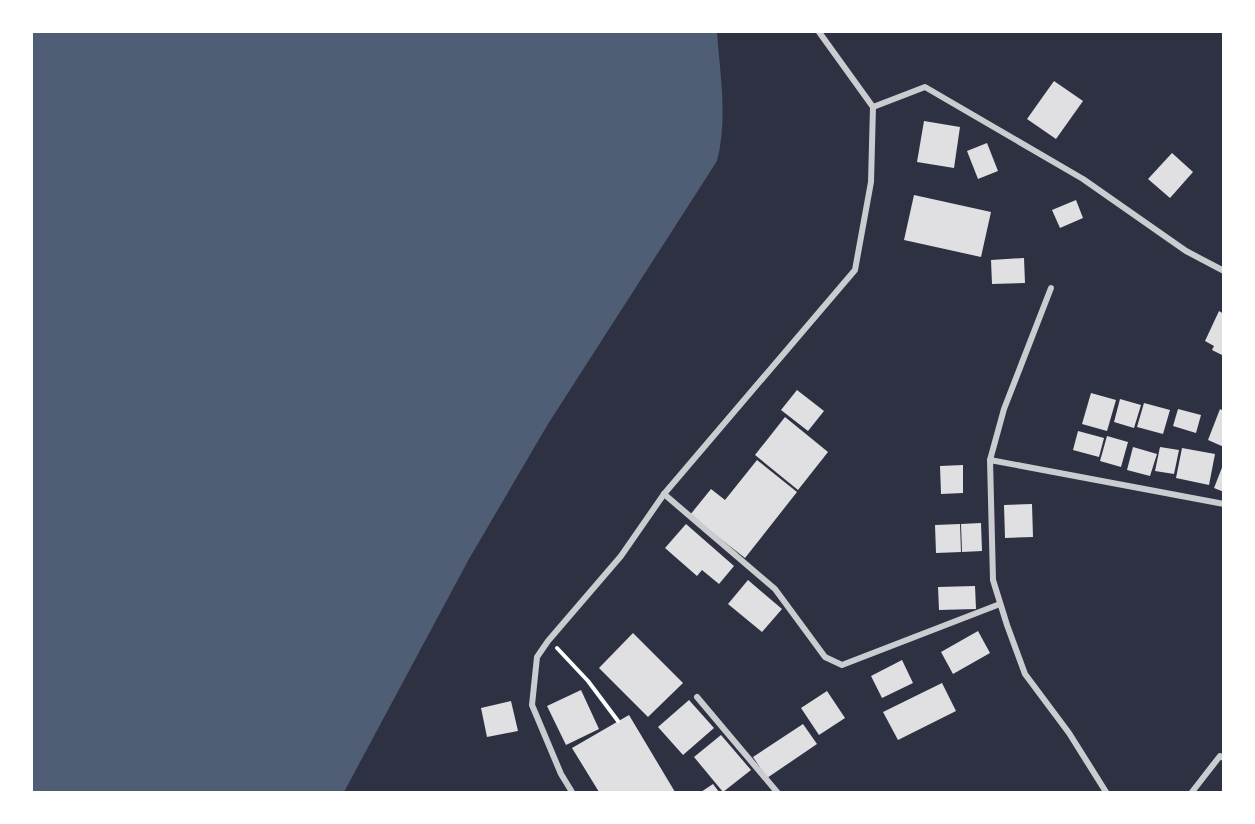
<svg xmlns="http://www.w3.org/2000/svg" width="1255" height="824" viewBox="0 0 1255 824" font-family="'Alegreya Sans',sans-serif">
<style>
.water{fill:#4f5d75}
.building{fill:#e0e0e3}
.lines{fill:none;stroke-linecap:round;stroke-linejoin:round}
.path{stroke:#fff;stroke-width:4}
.minor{stroke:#caccd0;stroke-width:6}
</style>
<rect width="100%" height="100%" fill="#2d3142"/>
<!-- water -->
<path class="water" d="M32 32H717C720 75 728 118 717 161L548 424 469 559 344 792H32Z"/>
<!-- building -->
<g class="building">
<polygon points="1054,81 1083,101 1056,139 1027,119"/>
<polygon points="924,121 960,127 954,168 917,162"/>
<polygon points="987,143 998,171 978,179 967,151"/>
<polygon points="1172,153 1193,172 1170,198 1148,179"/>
<polygon points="914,195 991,212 981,257 904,240"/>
<polygon points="1076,200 1083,218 1060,228 1052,210"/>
<polygon points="1024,258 1025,283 992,284 991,260"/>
<polygon points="1219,311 1224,314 1224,356 1212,350 1214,346 1205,341"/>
<polygon points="797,390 824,411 808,431 781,410"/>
<polygon points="1091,393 1116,400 1107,431 1082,424"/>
<polygon points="1120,399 1141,405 1134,428 1114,422"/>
<polygon points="1144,403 1170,410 1163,434 1137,427"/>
<polygon points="1178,409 1201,415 1196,433 1173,426"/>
<polygon points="1220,409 1224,411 1224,447 1208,440"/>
<polygon points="785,417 828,452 798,490 755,455"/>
<polygon points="1078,431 1104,438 1099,457 1073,450"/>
<polygon points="1107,436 1128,442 1121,467 1100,461"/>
<polygon points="1133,447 1157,454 1150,476 1127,470"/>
<polygon points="1160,447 1179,450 1174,474 1155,471"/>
<polygon points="1182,448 1215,454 1209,485 1176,478"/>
<polygon points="757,460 797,492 745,558 690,515 711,489 725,500"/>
<polygon points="963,465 963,493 941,494 940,466"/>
<polygon points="1223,465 1224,465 1224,492 1214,488"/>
<polygon points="1032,504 1033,537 1005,538 1004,505"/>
<polygon points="981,523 982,551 962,552 961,524"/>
<polygon points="686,524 734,566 719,584 702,570 697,576 665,548"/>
<polygon points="960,524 961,552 936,553 935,525"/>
<polygon points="748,580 782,609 762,632 728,604"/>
<polygon points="975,586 976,609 939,610 938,587"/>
<polygon points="978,631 990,653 953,674 941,652"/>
<polygon points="633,633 683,683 648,717 599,668"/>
<polygon points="902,660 913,683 882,698 871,676"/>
<polygon points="942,683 956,711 898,740 883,712"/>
<polygon points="581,690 599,729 566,745 547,706"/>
<polygon points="827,691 845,718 819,735 801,708"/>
<polygon points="689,700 714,728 683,755 658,727"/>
<polygon points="511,701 518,731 487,737 481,708"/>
<polygon points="629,715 675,792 599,792 572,748"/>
<polygon points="803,724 817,744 767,778 753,757"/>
<polygon points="721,735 751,770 723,792 694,757"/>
<polygon points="713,784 719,792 701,792"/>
</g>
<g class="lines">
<!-- path -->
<polyline class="path" points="557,648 588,681 618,721"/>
<!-- minor -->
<g class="minor">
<polyline points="819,32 873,107"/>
<polyline points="990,460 1004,409 1051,288"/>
<polyline points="664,494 775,589 825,657 842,665 1000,604"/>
<polyline points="697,697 777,792"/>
<polyline points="572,792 561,774 532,705 537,657 548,641 621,556 664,494 855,270 871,182 873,107 925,87 1083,179 1186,251 1224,271"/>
<polyline points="1106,792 1069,733 1025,674 1007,625 993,580 990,460 1224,504"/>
<polyline points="1192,792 1220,756 1224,758"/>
</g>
</g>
<!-- border -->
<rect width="1255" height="824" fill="none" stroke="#ffffff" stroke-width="66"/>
</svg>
